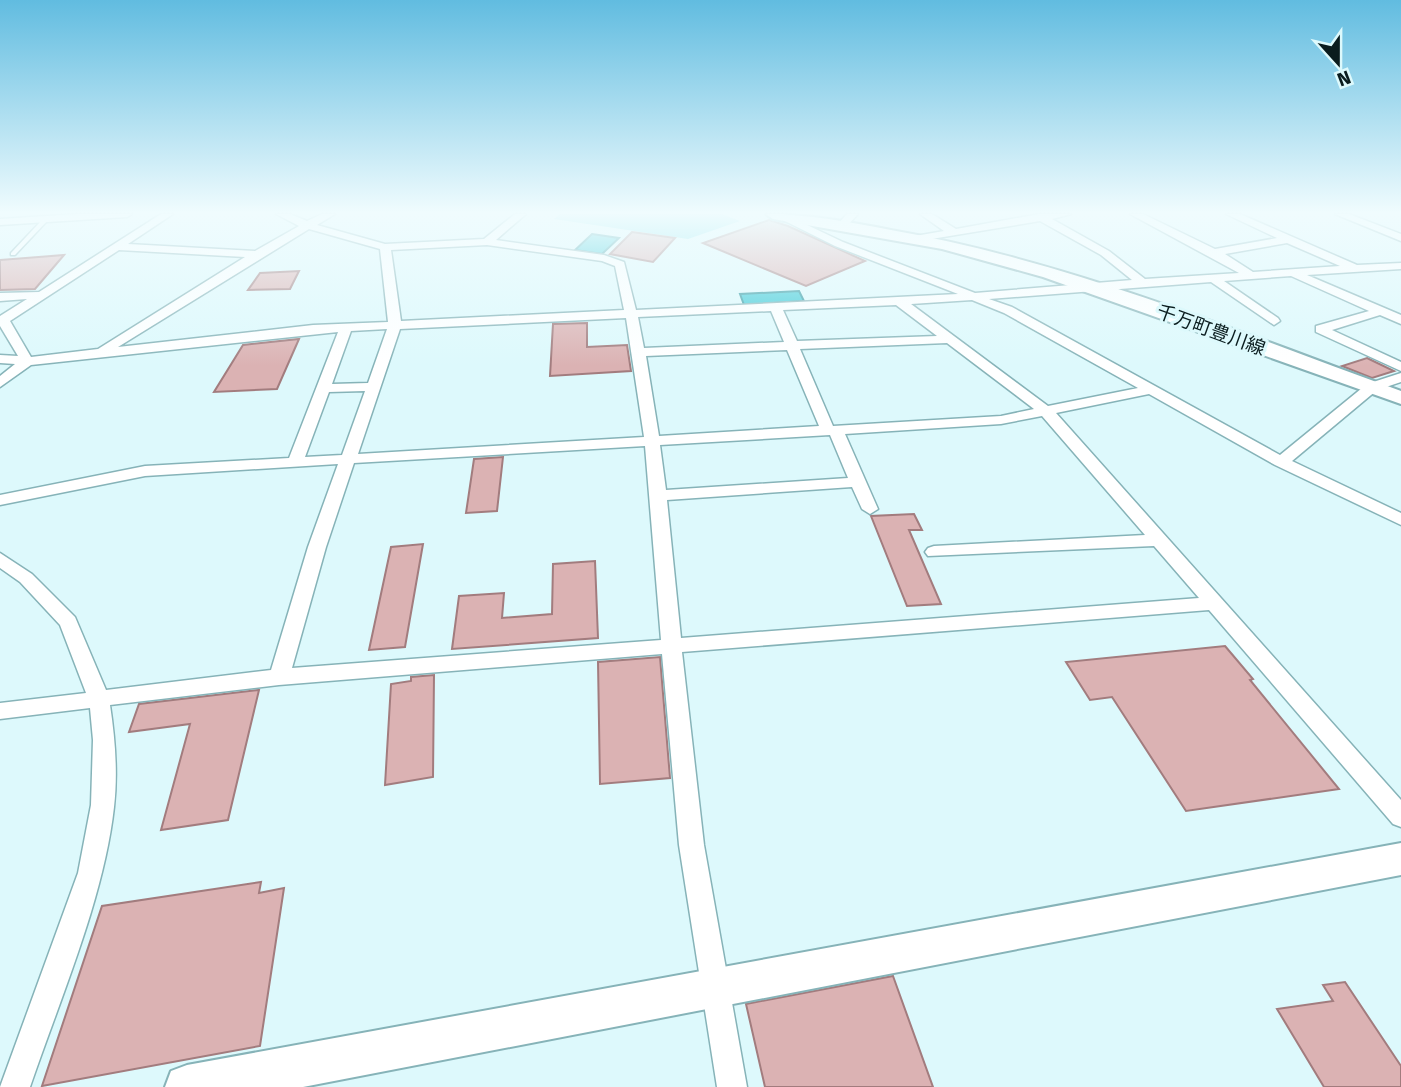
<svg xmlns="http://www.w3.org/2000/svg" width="1401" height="1087" viewBox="0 0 1401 1087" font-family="'Fira Sans','Noto Sans JP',sans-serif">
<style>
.green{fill:#89e3ec}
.water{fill:#38c8d5;stroke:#2a949e;stroke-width:2}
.building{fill:#dbb2b3;stroke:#a27c7e;stroke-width:2}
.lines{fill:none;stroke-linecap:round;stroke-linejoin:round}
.lane-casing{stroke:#86b3b8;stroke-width:3}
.street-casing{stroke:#86b3b8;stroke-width:3}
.secondary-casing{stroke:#86b3b8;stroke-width:4}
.lane{fill:#fff;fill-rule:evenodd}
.street{fill:#fff;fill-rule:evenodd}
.secondary{fill:#fff;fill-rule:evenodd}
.labels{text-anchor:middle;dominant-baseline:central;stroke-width:6;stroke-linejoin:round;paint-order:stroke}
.far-street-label{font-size:19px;fill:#0a1c1e;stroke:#ddf9fc}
</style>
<rect width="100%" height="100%" fill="#ddf9fc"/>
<!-- green -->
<polygon class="green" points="560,214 722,214 740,221 688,239 554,219"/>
<!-- water -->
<g class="water">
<polygon points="592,234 619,238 602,254 575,250"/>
<polygon points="799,291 804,301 744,305 740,294"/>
</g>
<!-- building -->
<g class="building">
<polygon points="769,220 788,226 865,261 806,286 703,243"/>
<polygon points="632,232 675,238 653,262 610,254"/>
<polygon points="64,255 35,289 0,290 0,260"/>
<polygon points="299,271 290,289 248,290 260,273"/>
<polygon points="587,323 587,347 627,345 631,371 550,376 553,324"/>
<polygon points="299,339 277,389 214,392 243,345"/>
<polygon points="1367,358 1394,371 1372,378 1342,366"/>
<polygon points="503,457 497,511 466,513 474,459"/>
<polygon points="914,514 922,530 909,530 941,604 907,606 871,516"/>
<polygon points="423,544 405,647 369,650 391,547"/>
<polygon points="595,561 598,638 452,649 459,596 504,593 502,618 552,614 553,564"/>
<polygon points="1225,646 1253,679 1250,680 1339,789 1186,811 1112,697 1090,700 1066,662"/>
<polygon points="660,657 670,778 600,784 598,662"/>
<polygon points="434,675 433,777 385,785 391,684 411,681 411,677"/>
<polygon points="259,690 228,820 161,830 190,724 129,732 139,704"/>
<polygon points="261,882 259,893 284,888 260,1046 42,1086 102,906"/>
<polygon points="893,976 933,1087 765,1087 746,1004"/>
<polygon points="1345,982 1401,1066 1401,1087 1324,1087 1277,1009 1333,1001 1323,985"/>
</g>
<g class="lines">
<defs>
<polygon id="lane" points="43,219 48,220 15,255 11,255 11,253"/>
<g id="street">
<polygon points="77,214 132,214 127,217 0,225 0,219"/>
<path d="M161 214H173L128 244 255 251 299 226 276 214H290L307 221 322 214H335L317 225 385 244 484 239 515 214H526L496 240 604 255 624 262 636 310 958 294 835 246 771 214H784L843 242 975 293 1132 280 1101 255 1040 221 919 241 914 238 915 236 944 231 920 214H932L956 229 1039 214H1071L1052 219 1109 251 1145 279 1239 273 1130 214H1143L1215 249 1277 238 1226 214H1240L1357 265 1401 263V269L1307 275 1401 315V324L1380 315 1332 330 1401 362V371L1316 332V326L1369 311 1291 276 1224 281 1278 318 1280 321 1274 325 1211 282 989 299 1012 307 1280 455 1367 384 1401 373V382L1377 390 1292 461 1401 513V525L1275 465 1149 394 1056 413 1401 800V827L1393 824 1209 610 682 652 704 845 747 1087H717L679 845 662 654 279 685 110 705C115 738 118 773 114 807 104 898 60 999 30 1087H0L78 873 91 805 93 740 90 708 0 719V703L86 693 60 625 20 582 0 568V553L32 574 75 617 106 690 271 670 308 547 338 464 145 476 0 505V495L145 466 289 458 338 332 31 365 0 387V376L15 364 0 363V355L18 356 0 326V316L27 299 0 301V293L39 292ZM309 229 380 249 388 322 313 325 118 347ZM1287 243 1340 266 1253 272 1225 254ZM487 245 602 261 615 266 624 310 401 321 391 250ZM119 250 245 257 98 349 31 357 10 321ZM972 300 1004 313 1138 388 1048 406 911 304ZM896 305 937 336 797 341 783 310ZM771 311 784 342 644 348 638 317ZM626 318 644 437 358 454 400 329ZM387 329 368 383 332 384 351 331ZM947 343 1034 409 1001 416 833 426 800 349ZM787 350 819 426 659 436 646 356ZM365 391 342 455 305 457 329 392ZM1042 416 1145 535 934 546 928 548 925 552 928 556 1154 546 1199 598 681 638 667 500 852 487 862 509 870 514 878 509 845 434 1001 424ZM830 435 848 478 666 490 660 445ZM645 446 661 640 292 668 326 547 354 463Z"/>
<polygon points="847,214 858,214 846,227 838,227 837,225"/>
<polygon points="1335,214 1349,214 1401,234 1401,241"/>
</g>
<g id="secondary">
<path d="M766 214C808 214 850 222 891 230 1067 261 1234 330 1401 391V404L1043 277 942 249 773 219Z"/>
<polygon points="1401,843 1401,875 303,1087 165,1087 171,1071 187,1065"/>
</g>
</defs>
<!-- lane casing -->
<use href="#lane" class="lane-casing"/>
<!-- street casing -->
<use href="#street" class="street-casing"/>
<!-- secondary casing -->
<use href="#secondary" class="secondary-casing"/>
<!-- lane -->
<use href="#lane" class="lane"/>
<!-- street -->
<use href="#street" class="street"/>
<!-- secondary -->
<use href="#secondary" class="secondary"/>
</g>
<!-- sky -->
<linearGradient id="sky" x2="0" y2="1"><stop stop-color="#61bce0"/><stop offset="0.58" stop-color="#f0fcfe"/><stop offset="1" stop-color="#f0fcfe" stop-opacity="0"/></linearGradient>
<rect width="1401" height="366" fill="url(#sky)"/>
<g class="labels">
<!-- far-street labels -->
<g class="far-street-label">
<text transform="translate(1211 330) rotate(20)">千万町豊川線</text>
</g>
</g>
<!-- north arrow -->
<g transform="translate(1338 63) rotate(159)" stroke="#ddf9fc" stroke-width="5" paint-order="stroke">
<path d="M0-5L12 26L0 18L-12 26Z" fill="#0a1c1e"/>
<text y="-10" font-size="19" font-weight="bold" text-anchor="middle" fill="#0a1c1e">N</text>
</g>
</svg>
